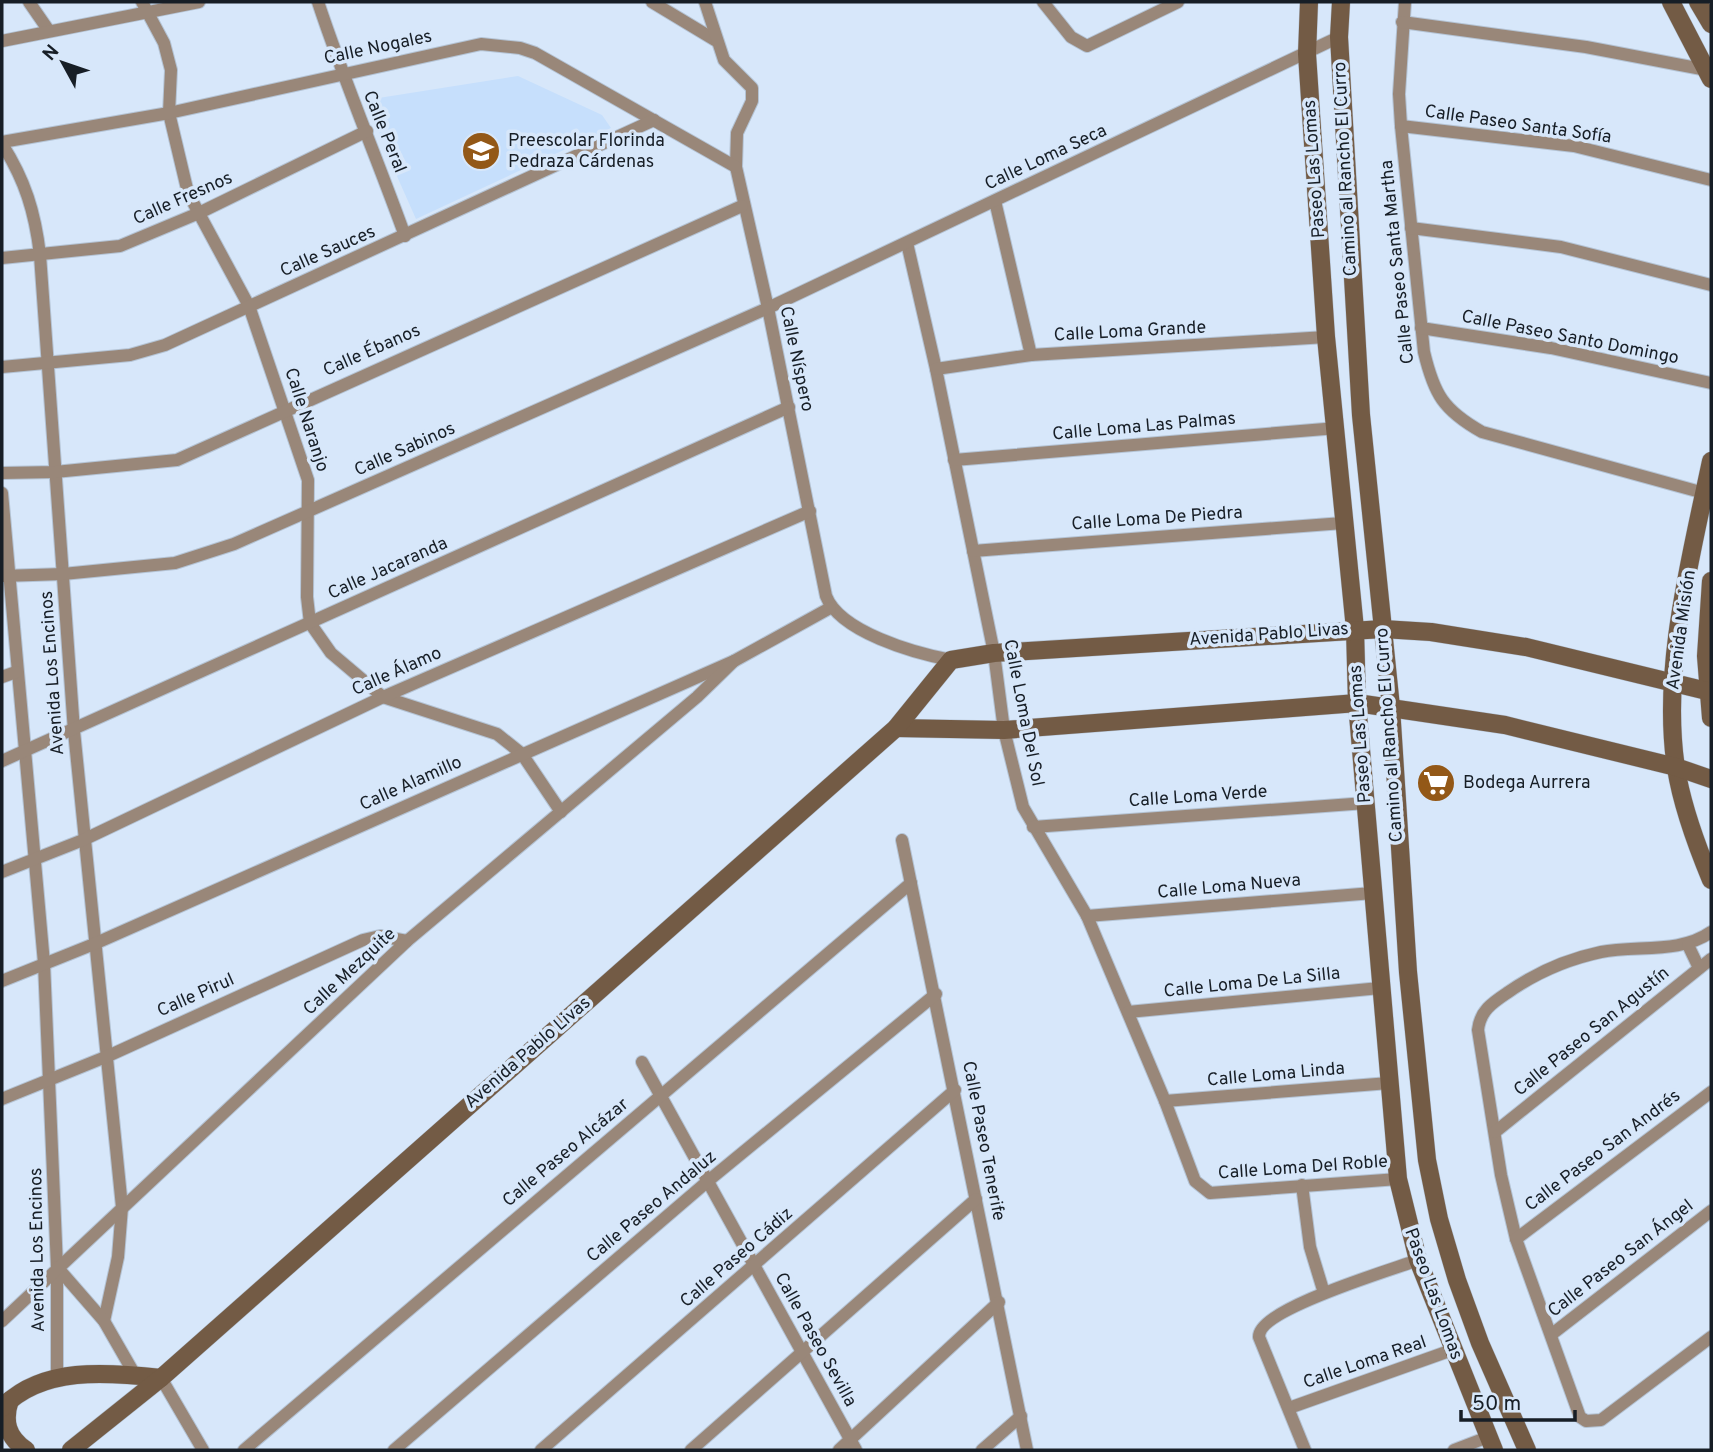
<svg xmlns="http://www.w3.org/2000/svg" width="1713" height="1452" viewBox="0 0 1713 1452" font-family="Overpass,sans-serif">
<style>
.built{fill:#c6dffc}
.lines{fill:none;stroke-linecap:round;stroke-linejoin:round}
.street-casing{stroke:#b4c3d4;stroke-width:14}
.secondary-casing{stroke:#b4c3d4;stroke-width:19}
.street{stroke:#998779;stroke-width:12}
.secondary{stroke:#735b45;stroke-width:18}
.labels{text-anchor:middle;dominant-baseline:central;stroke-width:7;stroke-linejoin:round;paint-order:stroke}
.street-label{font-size:18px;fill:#171e26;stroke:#d7e7fa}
.poi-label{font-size:18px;fill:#171e26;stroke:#d7e7fa;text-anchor:start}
</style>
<rect width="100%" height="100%" fill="#d7e7fa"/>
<!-- built -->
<polygon class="built" points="518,76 602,115 611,128 416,219 396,174 406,162 394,140 381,138 366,100"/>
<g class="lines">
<defs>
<g id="street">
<polyline points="29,2 49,31"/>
<polyline points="142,2 164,43 171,70 169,113 188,193 249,306 308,480 307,597 310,623 331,653 383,697 497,734 522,754 561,812"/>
<path d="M318 2C344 81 377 158 405 236"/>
<polyline points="652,2 715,40"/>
<path d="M705 2 724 60 752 88V101L737 133 736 167 768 308 826 596C840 632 914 653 951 660"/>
<polyline points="1043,2 1071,37 1087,46 1178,2"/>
<path d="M1405 2 1399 94 1401 126 1424 352C1434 394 1443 410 1482 432L1704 493"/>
<polyline points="1402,22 1586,47 1707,70"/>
<polyline points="2,41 199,2"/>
<polyline points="1401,126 1574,146 1711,180"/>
<polyline points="2,142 169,113 481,44 520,48 535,53 736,167"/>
<path d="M2 144C25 180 35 212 40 255L74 731 122 1207 118 1257 104 1321"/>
<polyline points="995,201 1031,355"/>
<polyline points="1411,228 1561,247 1711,285"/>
<polyline points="907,243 936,369 994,653 1004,730 1023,807 1087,916 1165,1101 1195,1181 1210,1193 1398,1179"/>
<polyline points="2,258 120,246 199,213 367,131"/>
<polyline points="1421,328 1551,348 1711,383"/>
<polyline points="2,367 130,355 165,345 654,120"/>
<polyline points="936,369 1031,355 1326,337"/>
<polyline points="954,460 1337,428"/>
<polyline points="2,473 55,472 177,460 742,206"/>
<polyline points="2,493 44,963 57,1267 57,1378"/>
<polyline points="973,551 1343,523"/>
<polyline points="2,576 63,574 175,563 234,544 768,308 1339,37"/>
<polyline points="2,677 16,672"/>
<polyline points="2,761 789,407"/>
<polyline points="1033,827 1366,803"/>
<polyline points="902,840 1027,1450"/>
<polyline points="2,872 83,840 383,697 810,511"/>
<polyline points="1087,916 1373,893"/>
<path d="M1711 932C1680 954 1637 945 1601 952 1568 959 1534 974 1507 993 1492 1003 1480 1011 1478 1030L1501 1175 1516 1239 1580 1417 1586 1421 1601 1420 1711 1337"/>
<polyline points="1688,945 1699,968"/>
<polyline points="2,981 94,944 734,661 830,608"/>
<polyline points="1128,1012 1380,988"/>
<polyline points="642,1062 856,1450"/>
<polyline points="2,1099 108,1056 363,940 380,936 407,941"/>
<polyline points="1165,1101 1389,1083"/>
<polyline points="1495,1132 1711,959"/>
<polyline points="1302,1185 1310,1247 1324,1293"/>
<polyline points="1516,1239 1711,1092"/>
<polyline points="57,1267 104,1321 135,1375"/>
<polyline points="2,1321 407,941 697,697 734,661"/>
<polyline points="1552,1334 1711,1211"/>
<polyline points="161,1378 203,1450"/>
<polyline points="1289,1408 1452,1350"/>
<polyline points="244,1450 911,883"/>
<polyline points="394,1450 708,1181 936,994"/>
<polyline points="541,1450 955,1090"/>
<polyline points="691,1450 976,1199"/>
<polyline points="839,1450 999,1302"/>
<polyline points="982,1450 1021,1416"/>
<path d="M1305 1450 1259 1337C1258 1309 1391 1270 1418 1260"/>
<polyline points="1454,1450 1488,1437"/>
</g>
<g id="secondary">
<polyline points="1309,2 1307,54 1326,337 1355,629 1357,703 1398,1179 1418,1260 1494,1450"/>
<polyline points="1341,2 1339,37 1361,415 1391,707 1408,972 1427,1160 1439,1219 1457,1280 1480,1343 1527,1450"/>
<polyline points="1671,2 1711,79"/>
<polyline points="1698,2 1711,24"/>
<path d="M1711 461C1691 557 1661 669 1676 768 1682 806 1696 844 1711 880"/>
<polyline points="1711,581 1706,656 1711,718"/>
<polyline points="896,728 1004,730 1357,703 1505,725 1676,767 1711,779"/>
<path d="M10 1400C3 1421 7 1437 26 1450"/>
<path d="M2 1408C41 1366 108 1372 161 1378"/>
<polyline points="71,1450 161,1378 896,728 951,660 994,653 1383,629 1431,632 1526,647 1711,692"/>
</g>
</defs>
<!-- street casing -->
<use href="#street" class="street-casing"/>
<!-- secondary casing -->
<use href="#secondary" class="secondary-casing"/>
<!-- street -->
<use href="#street" class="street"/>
<!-- secondary -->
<use href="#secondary" class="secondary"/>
</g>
<!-- icons -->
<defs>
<symbol id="school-disc" viewBox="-11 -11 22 22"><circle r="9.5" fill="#935817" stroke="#d7e7fa"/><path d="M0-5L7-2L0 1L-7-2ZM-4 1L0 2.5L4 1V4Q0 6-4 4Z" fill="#fff"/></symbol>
<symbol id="supermarket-disc" viewBox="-11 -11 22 22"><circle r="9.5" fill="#935817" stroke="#d7e7fa"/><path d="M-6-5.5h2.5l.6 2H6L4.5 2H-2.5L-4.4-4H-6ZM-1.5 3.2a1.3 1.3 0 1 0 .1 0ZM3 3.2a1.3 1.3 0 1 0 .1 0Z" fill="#fff"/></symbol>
</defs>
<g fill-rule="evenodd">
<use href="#school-disc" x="459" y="129" width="44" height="44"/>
<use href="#supermarket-disc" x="1414" y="761" width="44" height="44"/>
</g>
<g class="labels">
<!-- street labels -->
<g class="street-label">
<text transform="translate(378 48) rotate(-12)">Calle Nogales</text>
<text transform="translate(1518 125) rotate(8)">Calle Paseo Santa Sofía</text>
<text transform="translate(384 132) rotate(68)">Calle Peral</text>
<text transform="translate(1046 158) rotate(-25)">Calle Loma Seca</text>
<text transform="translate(1315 169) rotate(-94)">Paseo Las Lomas</text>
<text transform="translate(1346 169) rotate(-93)">Camino al Rancho El Curro</text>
<text transform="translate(183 199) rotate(-24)">Calle Fresnos</text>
<text transform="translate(328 252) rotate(-24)">Calle Sauces</text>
<text transform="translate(1398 262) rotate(-96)">Calle Paseo Santa Martha</text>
<text transform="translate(1130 332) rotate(-3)">Calle Loma Grande</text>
<text transform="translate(1570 338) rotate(11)">Calle Paseo Santo Domingo</text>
<text transform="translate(372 351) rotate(-24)">Calle Ébanos</text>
<text transform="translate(796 359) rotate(78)">Calle Níspero</text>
<text transform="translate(306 420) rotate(72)">Calle Naranjo</text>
<text transform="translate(1144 427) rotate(-5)">Calle Loma Las Palmas</text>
<text transform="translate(405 450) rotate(-24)">Calle Sabinos</text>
<text transform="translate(1157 519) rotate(-4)">Calle Loma De Piedra</text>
<text transform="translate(388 569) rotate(-24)">Calle Jacaranda</text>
<text transform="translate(1682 630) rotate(-82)">Avenida Misión</text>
<text transform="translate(1269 635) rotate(-4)">Avenida Pablo Livas</text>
<text transform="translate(397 672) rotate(-24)">Calle Álamo</text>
<text transform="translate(53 673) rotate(-94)">Avenida Los Encinos</text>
<text transform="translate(1023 713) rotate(79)">Calle Loma Del Sol</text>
<text transform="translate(1361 734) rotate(-94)">Paseo Las Lomas</text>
<text transform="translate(1390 735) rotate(-94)">Camino al Rancho El Curro</text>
<text transform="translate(411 784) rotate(-24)">Calle Alamillo</text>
<text transform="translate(1198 797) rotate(-4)">Calle Loma Verde</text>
<text transform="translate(1229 887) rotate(-5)">Calle Loma Nueva</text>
<text transform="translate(350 972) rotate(-43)">Calle Mezquite</text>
<text transform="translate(1252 983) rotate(-6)">Calle Loma De La Silla</text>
<text transform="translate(196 996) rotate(-24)">Calle Pirul</text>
<text transform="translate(1592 1032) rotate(-39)">Calle Paseo San Agustín</text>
<text transform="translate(528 1053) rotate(-41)">Avenida Pablo Livas</text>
<text transform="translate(1276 1075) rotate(-5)">Calle Loma Linda</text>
<text transform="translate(983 1141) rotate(79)">Calle Paseo Tenerife</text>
<text transform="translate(1603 1151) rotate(-37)">Calle Paseo San Andrés</text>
<text transform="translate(566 1153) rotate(-40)">Calle Paseo Alcázar</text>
<text transform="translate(1303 1168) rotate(-4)">Calle Loma Del Roble</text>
<text transform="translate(652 1207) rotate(-40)">Calle Paseo Andaluz</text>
<text transform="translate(38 1250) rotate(-91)">Avenida Los Encinos</text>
<text transform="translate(737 1258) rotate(-41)">Calle Paseo Cádiz</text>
<text transform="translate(1621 1259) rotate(-38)">Calle Paseo San Ángel</text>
<text transform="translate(1433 1294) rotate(70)">Paseo Las Lomas</text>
<text transform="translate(815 1340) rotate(61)">Calle Paseo Sevilla</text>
<text transform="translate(1365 1363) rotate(-19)">Calle Loma Real</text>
</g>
<!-- poi labels -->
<g class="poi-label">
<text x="508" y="141">Preescolar Florinda<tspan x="508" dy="21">Pedraza Cárdenas</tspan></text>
<text x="1463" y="783">Bodega Aurrera</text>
</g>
</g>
<!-- border -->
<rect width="1713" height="1452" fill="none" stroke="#171e26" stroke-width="7"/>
<!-- north arrow -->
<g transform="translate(63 63) rotate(310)" stroke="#d7e7fa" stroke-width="5" paint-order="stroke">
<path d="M0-5L12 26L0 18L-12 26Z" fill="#171e26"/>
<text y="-10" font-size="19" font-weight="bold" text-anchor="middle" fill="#171e26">N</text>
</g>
<!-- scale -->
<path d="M1461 1410v10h114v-10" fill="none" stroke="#171e26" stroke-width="3.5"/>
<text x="1472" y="1410" font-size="21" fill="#171e26" stroke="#d7e7fa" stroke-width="5" paint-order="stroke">50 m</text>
</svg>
